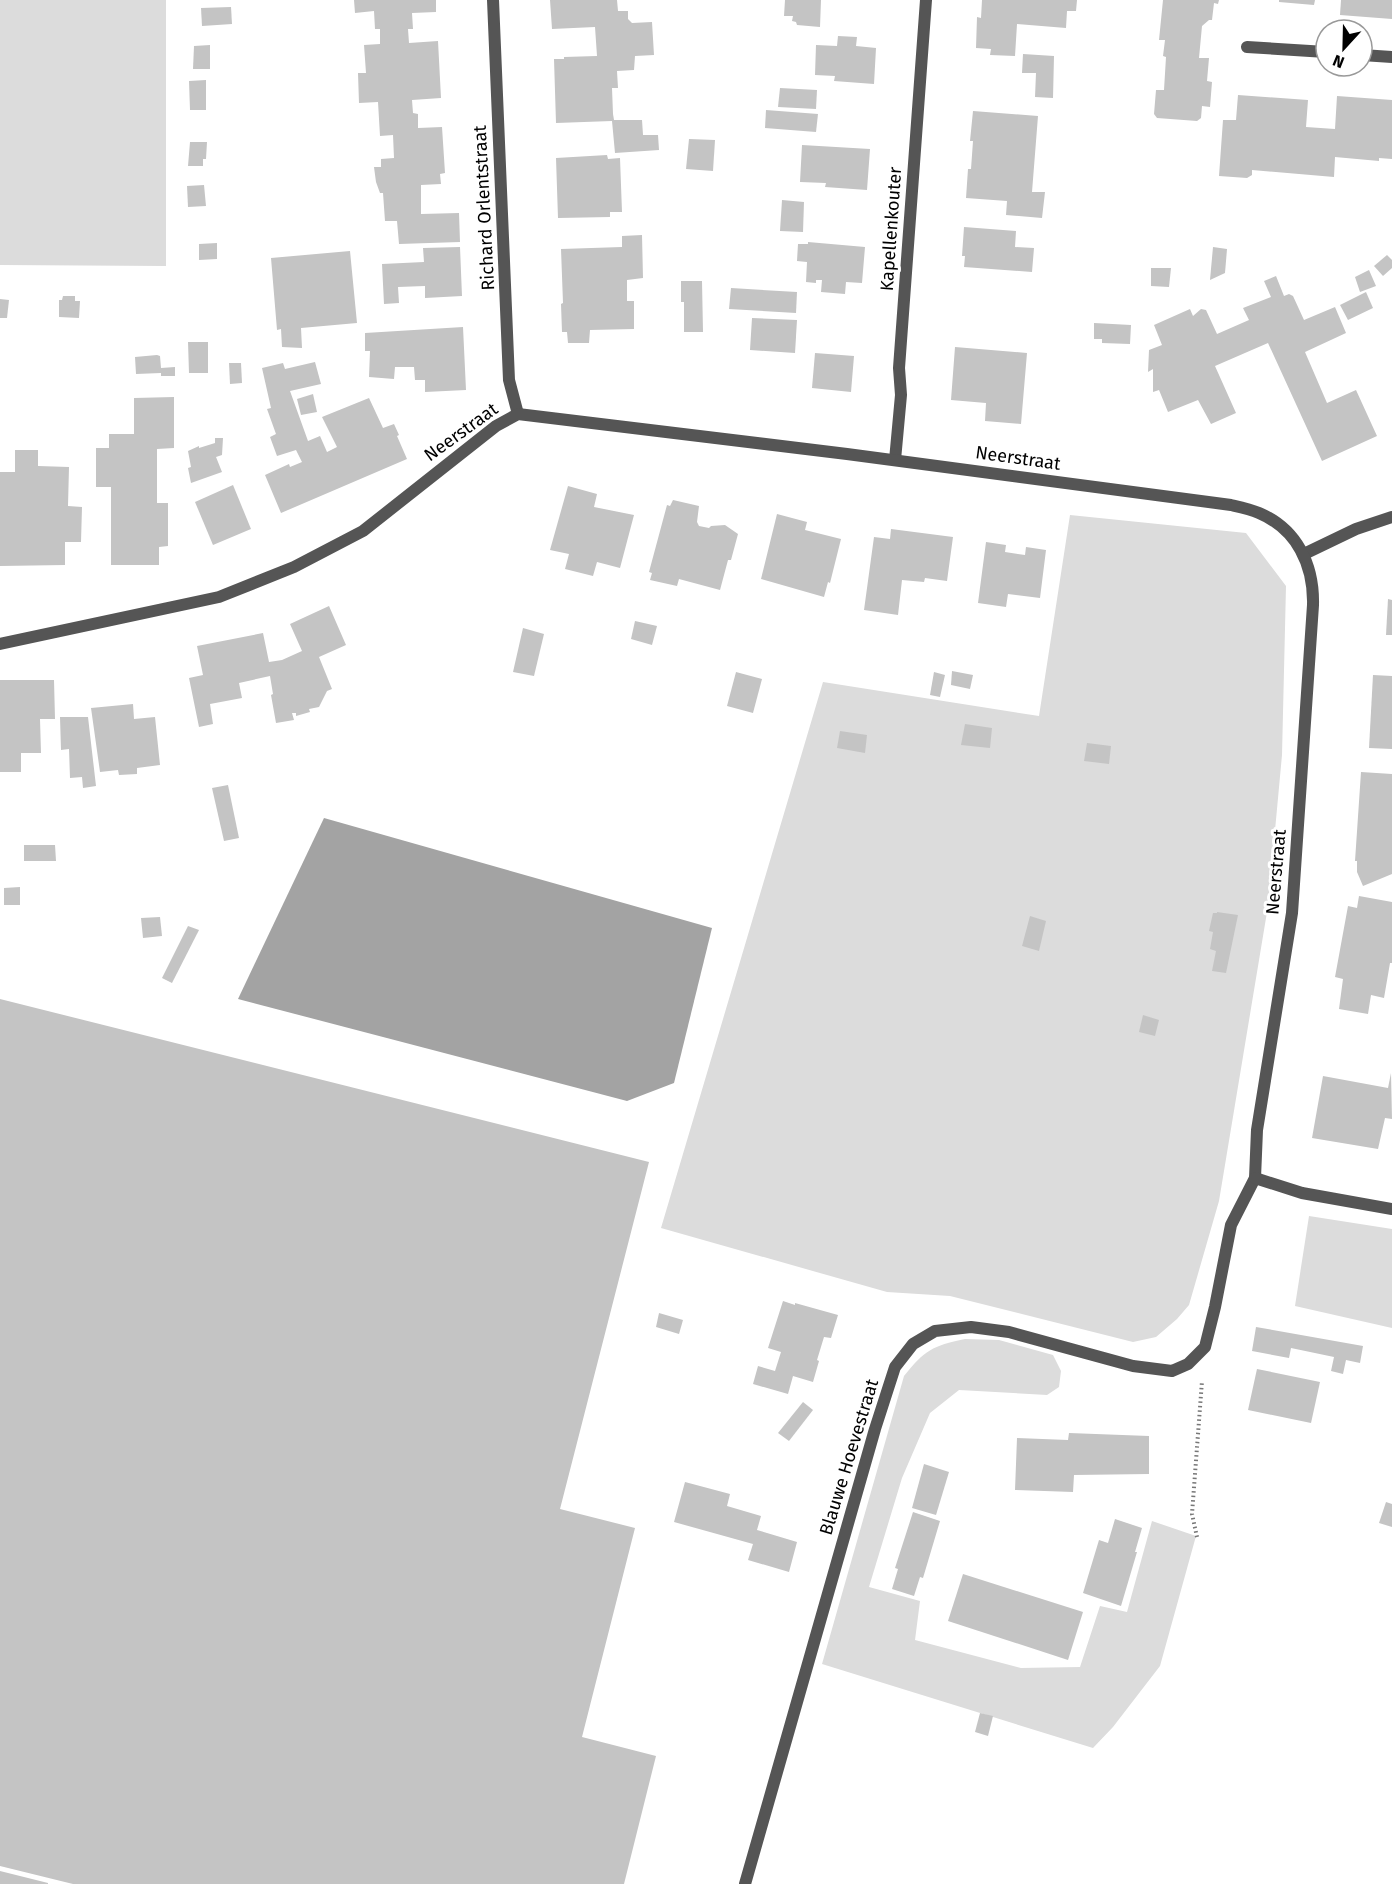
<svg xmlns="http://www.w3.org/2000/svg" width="1392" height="1884" viewBox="0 0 1392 1884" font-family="'Fira Sans',sans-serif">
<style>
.green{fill:#dcdcdc}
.water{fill:#a3a3a3}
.building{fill:#c4c4c4}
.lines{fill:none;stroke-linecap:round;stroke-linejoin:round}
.path{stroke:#777;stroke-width:4;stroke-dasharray:1.5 3;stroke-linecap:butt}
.minor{stroke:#555;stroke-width:12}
.labels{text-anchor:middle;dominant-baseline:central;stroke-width:6;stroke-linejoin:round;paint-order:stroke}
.street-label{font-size:18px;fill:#000;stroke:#fff}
</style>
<rect width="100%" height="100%" fill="#fff"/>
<!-- green -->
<g class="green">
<polygon points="0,0 166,0 166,266 0,265"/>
<polygon points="1070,515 1246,533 1286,586 1282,755 1268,906 1219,1201 1189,1305 1177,1319 1156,1337 1133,1342 950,1296 887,1292 661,1228 823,682 1039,716"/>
<polygon points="1309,1216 1392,1229 1392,1328 1295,1306"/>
<path d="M965 1339 999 1340 1053 1355 1061 1371 1059 1387 1047 1395 959 1390 930 1413 902 1478 869 1587 920 1601 915 1640 1021 1668 1080 1667 1100 1606 1127 1612 1152 1521 1196 1536 1160 1666 1113 1727 1093 1748 822 1664 904 1376C925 1350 932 1346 965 1339Z"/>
</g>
<!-- water -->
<polygon class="water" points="324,818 712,928 674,1083 627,1101 238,999"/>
<!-- building -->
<g class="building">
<polygon points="354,0 436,0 436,12 412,13 413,29 408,29 409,43 438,41 441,98 412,100 413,113 418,114 418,128 442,127 445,173 440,174 441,184 421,185 421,214 459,213 460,242 399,244 397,221 385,221 383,193 380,193 376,182 374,167 381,167 381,159 394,158 393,135 380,136 378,102 359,103 358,73 366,73 364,45 380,44 380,29 375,29 374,11 355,13"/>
<polygon points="550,0 617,0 618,11 628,11 628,19 632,23 652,22 654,55 635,56 634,70 617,71 618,88 612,88 613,114 614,120 642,120 643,135 658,135 659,150 615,153 612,121 556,123 554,59 564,59 564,57 597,56 595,27 552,29"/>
<polygon points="785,0 821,0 820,27 797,25 796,22 792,21 793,16 784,16"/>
<polygon points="982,0 1077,0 1076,11 1067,11 1066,28 1017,24 1015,56 990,55 991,49 976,48 977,17 981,18"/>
<polygon points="1163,0 1219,0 1218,4 1214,3 1212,20 1209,20 1202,26 1199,58 1209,58 1207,81 1212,82 1210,107 1202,106 1201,118 1197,121 1157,118 1154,114 1156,90 1164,90 1166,57 1163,56 1165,40 1159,40"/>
<polygon points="1279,0 1315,0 1314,5 1279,2"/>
<polygon points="1341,0 1392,0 1392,19 1340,15"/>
<polygon points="231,7 232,24 202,26 201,8"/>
<polygon points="838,36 857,37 856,46 876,48 874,84 834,81 835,76 815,75 816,45 837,46"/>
<polygon points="210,45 210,69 193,69 194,46"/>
<polygon points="1023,54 1054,56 1053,98 1035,97 1036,73 1022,73"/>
<polygon points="206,80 206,110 190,110 189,81"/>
<polygon points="780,88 817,90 816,109 778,107"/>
<polygon points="1238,95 1308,100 1306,127 1335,129 1337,96 1392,100 1392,159 1379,158 1379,161 1335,157 1334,177 1252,170 1252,175 1247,178 1219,176 1223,120 1236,120"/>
<polygon points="766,110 818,114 816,132 765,128"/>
<polygon points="973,111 1038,116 1032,192 1045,192 1042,218 1006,215 1007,201 966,198 968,169 971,169 973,141 970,141"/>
<polygon points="689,139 715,140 713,171 686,169"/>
<polygon points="190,142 207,142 206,159 203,159 203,166 188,166"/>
<polygon points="802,145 870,149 867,190 825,187 826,183 800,182"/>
<polygon points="607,155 608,159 620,158 622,212 610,212 610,217 558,218 556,158"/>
<polygon points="204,185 206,206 188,207 187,186"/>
<polygon points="782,200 804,202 803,232 780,231"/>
<polygon points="964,227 1016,231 1015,247 1034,248 1032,272 964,267 965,256 962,256"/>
<polygon points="642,235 643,278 627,280 627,301 634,301 634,329 590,330 589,343 568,343 567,332 562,332 561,304 563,303 561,249 622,247 622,236"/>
<polygon points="808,242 865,247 862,283 846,282 845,294 821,292 822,280 816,280 816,283 806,282 807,262 797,261 798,244 808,244"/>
<polygon points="217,243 217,259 199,260 199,244"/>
<polygon points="460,247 462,296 425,298 425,286 398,287 399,303 384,304 382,264 424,262 423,248"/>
<polygon points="1213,247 1227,249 1225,273 1210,280"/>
<polygon points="350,251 357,323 301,328 302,348 282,347 281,329 277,330 271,258"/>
<polygon points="1387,255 1392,260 1392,268 1383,276 1374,266"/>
<polygon points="1151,268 1171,268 1169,287 1151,286"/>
<polygon points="1369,270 1376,286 1360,292 1355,277"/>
<polygon points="1276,276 1284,296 1289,294 1293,296 1304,320 1335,307 1346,333 1305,352 1327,403 1356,390 1377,436 1322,461 1268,343 1215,366 1236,413 1211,424 1198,400 1168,412 1159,390 1153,392 1153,369 1148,372 1149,350 1162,345 1154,325 1190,309 1193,316 1201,309 1206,310 1217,334 1249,320 1243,308 1271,297 1264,281"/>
<polygon points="681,281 702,281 703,332 684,332 684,302 681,302"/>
<polygon points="731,288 797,292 796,313 729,309"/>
<polygon points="1366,292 1373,308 1348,320 1340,305"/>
<polygon points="63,296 75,296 75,301 80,301 79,318 59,317 59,300 62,300"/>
<polygon points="0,299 9,300 7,318 0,318"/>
<polygon points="752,318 797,320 795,353 750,350"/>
<polygon points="1094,323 1131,325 1130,344 1102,343 1102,339 1094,339"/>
<polygon points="463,327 466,390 425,392 425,380 415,380 414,367 395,367 394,379 369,377 370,351 365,351 365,333"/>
<polygon points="188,342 208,342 208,373 189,373"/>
<polygon points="955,347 1027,353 1021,424 985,421 986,403 951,400"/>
<polygon points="815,353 854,356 851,392 812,388"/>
<polygon points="157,355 160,356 161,368 175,367 175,376 161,376 161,373 136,374 135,357"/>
<polygon points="315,362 321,384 290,391 308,441 320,436 327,452 337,447 322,417 369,398 383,428 394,424 399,435 397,436 407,459 281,513 265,475 289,464 290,467 302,462 296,450 277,456 270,437 276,434 267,409 271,408 262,368 283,363 285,369"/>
<polygon points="229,363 241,363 242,383 230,384"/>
<polygon points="313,394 317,412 301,415 297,399"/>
<polygon points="174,397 174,448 157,449 157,503 168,503 168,546 159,547 159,565 111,565 111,487 96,487 96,448 109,448 109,434 134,434 134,398"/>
<polygon points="215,438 223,438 222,455 216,457 222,472 191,483 188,468 191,467 188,451 199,446 199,448 215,443"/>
<polygon points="15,450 38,450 38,466 69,467 68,506 82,507 81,542 65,542 65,565 0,566 0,472 15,472"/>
<polygon points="233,485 251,529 213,545 195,502"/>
<polygon points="568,486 597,494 594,507 634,515 620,568 597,562 593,576 565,569 569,554 550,550"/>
<polygon points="673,500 699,506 697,522 699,526 709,528 711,526 725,525 738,534 731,560 728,560 720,590 679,579 677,586 650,580 652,573 649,572 667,505 670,506"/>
<polygon points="777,514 807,522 805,530 841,539 830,583 828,582 824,597 761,579"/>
<polygon points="891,529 953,537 947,581 925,578 924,582 902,580 898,615 864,610 874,537 890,539"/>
<polygon points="986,542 1006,545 1005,552 1025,555 1026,547 1046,550 1040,598 1008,594 1006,607 978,603"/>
<polygon points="1388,599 1392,600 1392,635 1386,635"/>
<polygon points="329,606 346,645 319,657 332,689 327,691 319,707 309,709 310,712 296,716 296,713 292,713 294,720 276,723 271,695 273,694 270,676 239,683 242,698 210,704 213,724 199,727 189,678 203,675 197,646 263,633 269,662 282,660 302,651 290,624"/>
<polygon points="635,621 657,626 652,645 631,639"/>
<polygon points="523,628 544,634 534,676 513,672"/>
<polygon points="952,671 973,675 970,689 951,685"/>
<polygon points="736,672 762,679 753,713 727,706"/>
<polygon points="934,672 945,675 940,697 930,695"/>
<polygon points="1373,675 1392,676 1392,749 1369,748"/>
<polygon points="0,680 54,680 55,719 40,719 41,753 21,753 21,772 0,772"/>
<polygon points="133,704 134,719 155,717 160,765 137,768 137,774 119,775 118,770 100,772 91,708"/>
<polygon points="60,717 88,717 96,786 83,788 82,777 70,778 69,749 61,750"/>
<polygon points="965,724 992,728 990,748 961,745"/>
<polygon points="840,731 867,735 865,753 837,748"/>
<polygon points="1087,743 1111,746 1109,764 1084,761"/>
<polygon points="1361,772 1392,774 1392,874 1363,886 1357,872 1357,861 1355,861"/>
<polygon points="228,785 239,838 224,841 212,788"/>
<polygon points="24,845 55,845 56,861 24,861"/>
<polygon points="20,887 20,905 4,905 4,888"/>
<polygon points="1359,896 1392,902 1392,963 1390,963 1384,998 1371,995 1368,1014 1339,1009 1343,979 1335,977 1348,906 1357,908"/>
<polygon points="1217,912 1238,915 1226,973 1212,971 1216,951 1210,949 1213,932 1209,931 1213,913 1217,913"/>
<polygon points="1030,916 1046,921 1039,951 1022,946"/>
<polygon points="160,917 162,936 143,938 141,918"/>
<polygon points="188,926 199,930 172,983 162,978"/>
<polygon points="0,999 649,1162 560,1509 635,1528 582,1737 656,1756 624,1884 73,1884 0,1866"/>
<polygon points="1143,1015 1159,1020 1155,1036 1139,1032"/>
<polygon points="1391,1073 1392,1119 1385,1118 1378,1149 1312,1138 1323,1076 1388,1088"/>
<polygon points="783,1301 795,1305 795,1303 838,1315 831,1338 824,1337 817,1360 819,1361 813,1382 793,1376 788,1394 753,1384 758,1366 775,1371 781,1352 768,1348"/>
<polygon points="659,1313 683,1320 679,1334 656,1327"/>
<polygon points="1256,1327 1363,1346 1360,1363 1346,1360 1343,1374 1331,1371 1334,1357 1291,1348 1289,1358 1252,1351"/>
<polygon points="1257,1369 1320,1382 1311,1423 1248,1410"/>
<polygon points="803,1402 813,1410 789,1441 778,1433"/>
<polygon points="1069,1433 1149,1436 1149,1474 1074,1475 1073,1492 1015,1490 1017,1438 1068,1440"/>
<polygon points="924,1464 949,1472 936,1515 912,1508"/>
<polygon points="685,1482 730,1494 727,1506 761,1516 757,1530 797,1542 789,1572 748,1560 753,1544 674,1522"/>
<polygon points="1386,1502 1392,1504 1392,1527 1379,1523"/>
<polygon points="913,1512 940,1521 923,1578 920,1577 914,1596 892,1589 898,1569 895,1568"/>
<polygon points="1115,1519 1142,1528 1135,1552 1137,1552 1121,1606 1083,1593 1099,1540 1108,1543"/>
<polygon points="963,1574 1083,1612 1068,1660 948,1621"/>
<polygon points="980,1713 993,1716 988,1736 975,1732"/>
<polygon points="0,1871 48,1883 48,1884 0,1884"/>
</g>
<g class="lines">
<!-- path -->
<polyline class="path" points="1197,1537 1192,1514 1202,1381"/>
<!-- minor -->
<g class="minor">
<polyline points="493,0 509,380 518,414"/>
<polyline points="1247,47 1326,52"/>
<polyline points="1362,55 1392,57"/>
<polyline points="895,460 901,395 899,368 926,0"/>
<polyline points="1304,554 1356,529 1392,517"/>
<path d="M0 644 219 597 294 567 363 531 496 426 518 414 847 454 1231 505C1240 507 1250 509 1259 513 1297 529 1314 565 1313 605L1292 913 1257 1130 1255 1178 1231 1225 1215 1307 1205 1347 1188 1364 1172 1371 1133 1366 1009 1332 971 1327 935 1331 913 1344 895 1367 875 1429 745 1884"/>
<polyline points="1255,1178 1302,1193 1392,1209"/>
</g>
</g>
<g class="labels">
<!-- street labels -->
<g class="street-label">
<text transform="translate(484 208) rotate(-93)">Richard Orlentstraat</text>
<text transform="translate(891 229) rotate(-86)">Kapellenkouter</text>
<text transform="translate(461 432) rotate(-36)">Neerstraat</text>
<text transform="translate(1018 458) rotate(8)">Neerstraat</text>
<text transform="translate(1276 872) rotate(-85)">Neerstraat</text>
<text transform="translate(849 1457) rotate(-73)">Blauwe Hoevestraat</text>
</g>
</g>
<!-- north arrow -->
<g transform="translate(1344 48) rotate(202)"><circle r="28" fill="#ffffff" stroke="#999999" stroke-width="1.5"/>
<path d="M0-4.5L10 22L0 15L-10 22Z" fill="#000000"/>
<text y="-9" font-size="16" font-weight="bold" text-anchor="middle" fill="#000000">N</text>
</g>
</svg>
